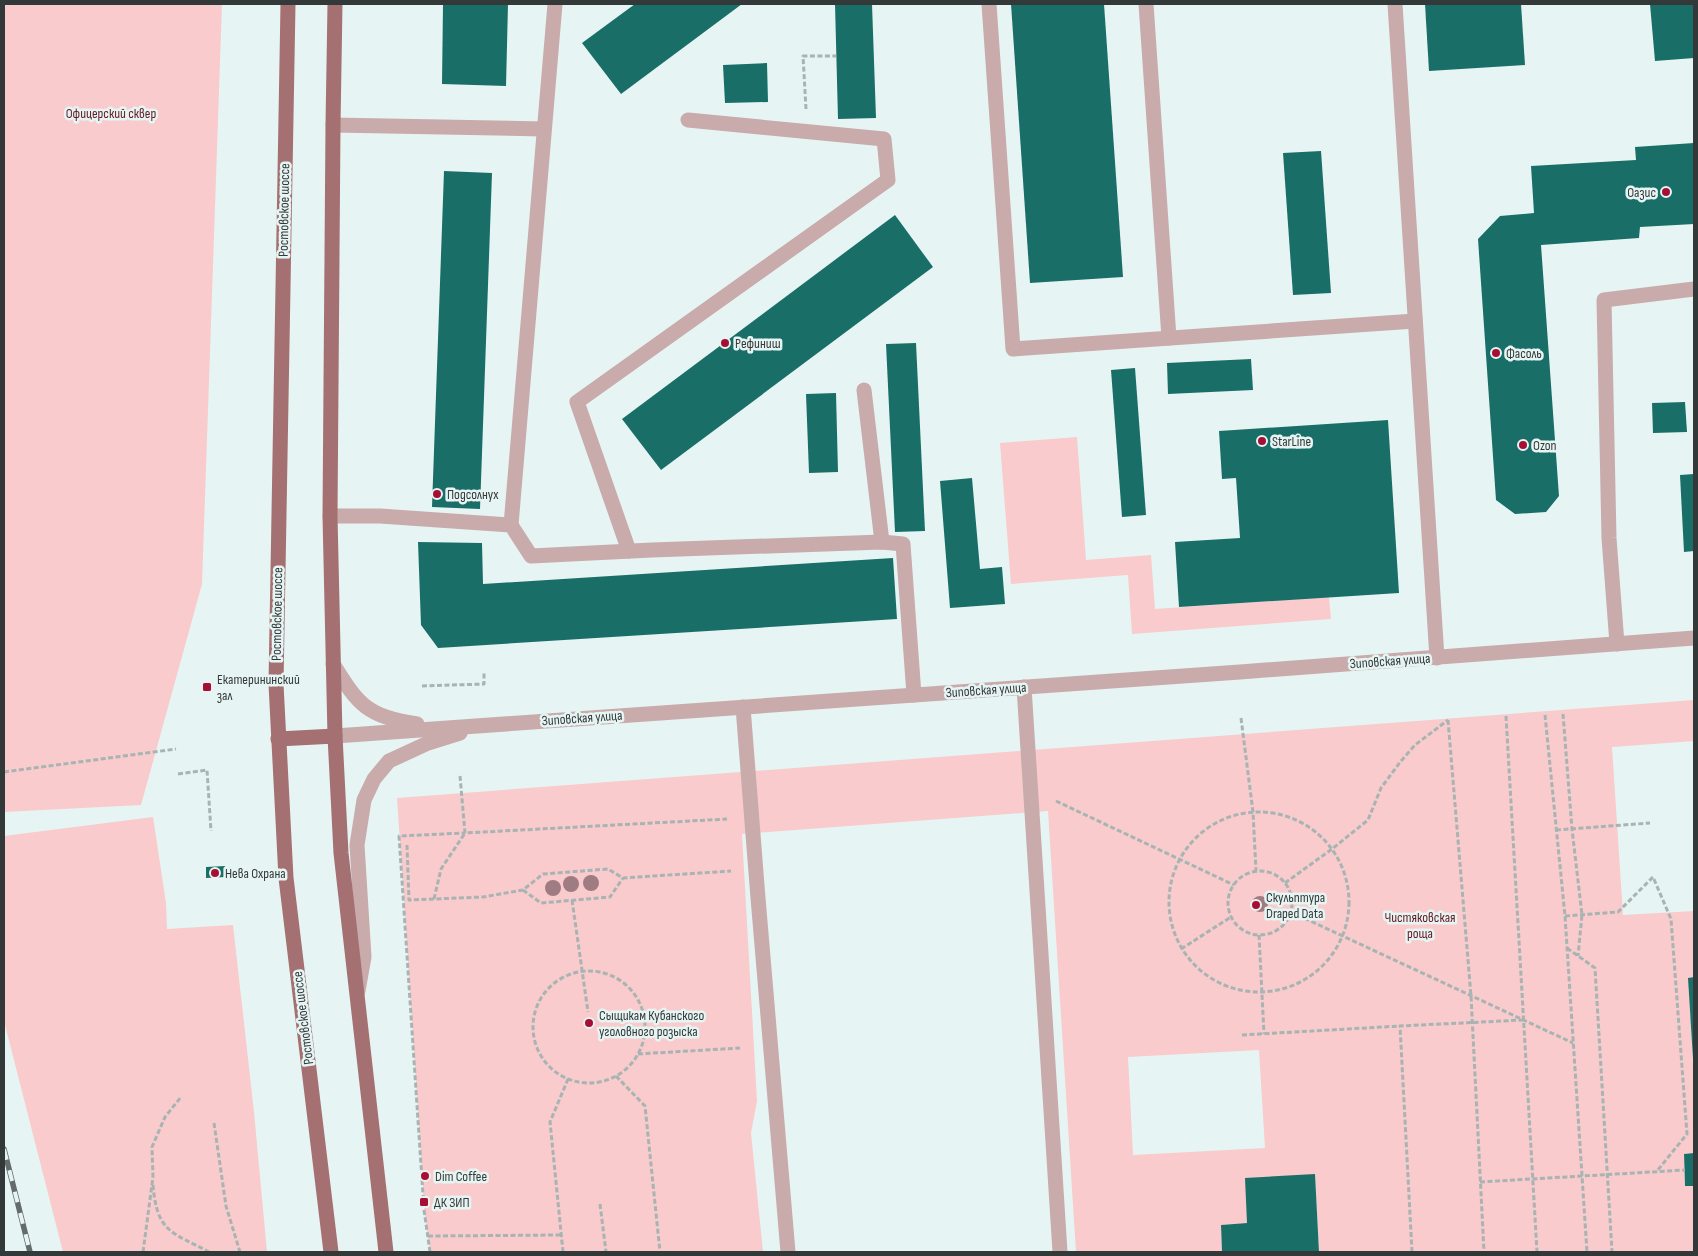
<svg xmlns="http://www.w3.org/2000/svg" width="1698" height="1256" viewBox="0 0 1698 1256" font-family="'Sofia Sans Condensed',sans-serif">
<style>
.green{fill:#f9cbcc;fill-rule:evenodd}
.building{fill:#196e68}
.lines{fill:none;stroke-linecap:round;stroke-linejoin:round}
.path{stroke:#a8b4b3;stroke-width:3;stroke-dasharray:5 2.5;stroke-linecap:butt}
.service{stroke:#c9abac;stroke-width:15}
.tertiary{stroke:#c9abac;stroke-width:15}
.primary{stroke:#a47072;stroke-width:15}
.rail-casing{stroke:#646c6b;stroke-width:5.5}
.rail{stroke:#e6f5f3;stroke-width:4;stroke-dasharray:11;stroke-linecap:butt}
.tree{fill:#9e7c81}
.poi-dot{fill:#a70e33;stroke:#e6f5f3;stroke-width:2}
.labels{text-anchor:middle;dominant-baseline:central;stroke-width:5;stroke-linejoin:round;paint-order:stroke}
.park-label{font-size:14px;fill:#641923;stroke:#e6f5f3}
.poi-label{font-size:14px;fill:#333938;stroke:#e6f5f3;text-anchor:start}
.street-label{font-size:14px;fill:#333938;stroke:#e6f5f3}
</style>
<rect width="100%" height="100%" fill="#e6f5f3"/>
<!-- green -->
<g class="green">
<polygon points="4,4 222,4 202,584 141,805 4,812"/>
<polygon points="1077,437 1086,560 1151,555 1155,609 1329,597 1331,619 1132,634 1128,575 1011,584 1000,443"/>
<path d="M1694 700V741L1612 747 1623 915 1694 911V977L1689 978 1694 1088V1153L1684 1154 1685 1186H1694V1252H1319L1315 1175 1247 1223 1221 1225 1222 1252H1076L1048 811 742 834 757 1101 751 1133 763 1252H430L425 1218 397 798ZM1259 1050 1265 1148 1133 1155 1128 1057Z"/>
<polygon points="153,817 166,903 167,929 233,925 254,1112 267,1252 63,1252 4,1021 4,836"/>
</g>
<!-- building -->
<g class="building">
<polygon points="443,4 508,4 506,86 442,84"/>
<polygon points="635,4 742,4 621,94 582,43"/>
<polygon points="835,4 872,4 876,118 838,119"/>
<polygon points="1011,4 1104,4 1123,277 1030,283"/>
<polygon points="1425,4 1521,4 1525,65 1429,71"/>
<polygon points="1650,4 1694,4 1694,58 1655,61"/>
<polygon points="767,63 768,102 725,103 723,65"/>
<polygon points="1694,143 1694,224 1640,227 1639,238 1541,245 1559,496 1546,512 1515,514 1496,500 1478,239 1500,216 1534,213 1531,166 1636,160 1635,147"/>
<polygon points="1321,151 1331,293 1293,295 1283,153"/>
<polygon points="444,171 492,173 480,509 432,507"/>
<polygon points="895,215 933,267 661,470 622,419"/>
<polygon points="916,343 925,531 895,532 886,344"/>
<polygon points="1251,359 1253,390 1168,394 1167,363"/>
<polygon points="1135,368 1146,515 1122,517 1111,370"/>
<polygon points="836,393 838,472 809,473 806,394"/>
<polygon points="1685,402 1687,432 1653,433 1652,403"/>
<polygon points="1388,420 1399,593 1179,607 1175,542 1240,538 1236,478 1222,479 1219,431"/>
<polygon points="1694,474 1694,551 1684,552 1680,475"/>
<polygon points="972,478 980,569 1002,567 1005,604 950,608 940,481"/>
<polygon points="418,542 482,543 483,584 893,558 897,619 438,648 421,625"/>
<polygon points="225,866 225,877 206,878 206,867"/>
<polygon points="1694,977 1694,1059 1693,1059 1688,978"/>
<polygon points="1694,1153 1694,1186 1685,1186 1684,1154"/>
<polygon points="1315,1174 1319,1252 1222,1252 1221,1225 1247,1223 1245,1178"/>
</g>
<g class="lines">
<!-- path -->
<g class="path">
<polyline points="806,109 803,56 836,56"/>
<polyline points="422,686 484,684 484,672"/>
<polyline points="1563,714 1572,829 1582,915 1578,956"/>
<polyline points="1545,715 1565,916 1587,1252"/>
<polyline points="1506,716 1537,1252"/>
<polyline points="1241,718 1253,812 1256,871"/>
<polyline points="1448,720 1471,996 1484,1252"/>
<polyline points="4,772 176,749"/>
<polyline points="178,774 207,770 211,831"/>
<polyline points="460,776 465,833 727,819"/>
<polyline points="1056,801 1234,885"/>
<circle cx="1259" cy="902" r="90"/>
<polyline points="1556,830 1650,823"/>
<polyline points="407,845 409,900 483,897 523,890 543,874 608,869 623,878 731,871"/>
<circle cx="1260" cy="903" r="32"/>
<polyline points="1285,883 1332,849 1368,820 1381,788 1401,761 1415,745 1448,720"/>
<polyline points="523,890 541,903 610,897 623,878"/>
<polyline points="434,899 441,869 465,833"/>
<polyline points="572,900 588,1012"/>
<polyline points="1291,912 1573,1043"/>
<polyline points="1565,916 1618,912 1653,877 1671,919 1687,1134 1657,1171"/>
<polyline points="1259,935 1264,1034"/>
<polyline points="1567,948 1595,968 1612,1252"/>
<polyline points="1181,949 1231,917"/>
<circle cx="589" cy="1027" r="56"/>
<polyline points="1242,1035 1400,1026"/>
<polyline points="638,1054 740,1048"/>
<polyline points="616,1076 645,1106 660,1252"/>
<polyline points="214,1123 226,1206 240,1252"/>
<polyline points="1480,1182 1685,1170"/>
<path d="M153 1185C157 1233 172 1232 209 1252"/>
<polyline points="600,1204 606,1252"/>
<polyline points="428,1236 562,1235"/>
<polyline points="143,1252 153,1177 152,1147 165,1117 181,1097"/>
<polyline points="430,1252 424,1210 399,836 465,833"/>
<polyline points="563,1252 550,1122 568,1079"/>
<polyline points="1412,1252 1400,1026 1523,1020"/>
</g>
<!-- service -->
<g class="service">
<polyline points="989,4 1013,349 1415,321"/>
<polyline points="1146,4 1169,338"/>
<polyline points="1395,4 1437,658"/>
<polyline points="333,125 544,129"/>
<polyline points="864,390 882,542"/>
<polyline points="330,516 380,516 511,525 531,556 652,550 882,542 903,544 914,695"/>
<polyline points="511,525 555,4"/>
<polyline points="629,551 577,402 888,180 884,139 688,120"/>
<polyline points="1617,644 1609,538 1604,300 1694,289"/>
<polyline points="1024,687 1060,1252"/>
<polyline points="743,707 758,898 788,1252"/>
</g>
<!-- tertiary -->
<g class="tertiary">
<path d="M333 664C359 706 367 716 417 724"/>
<polyline points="335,736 1240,672 1694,638"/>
<polyline points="358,991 364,957 357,845 364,800 374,779 389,761 428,743 460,733"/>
</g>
<!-- primary -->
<g class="primary">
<polyline points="288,4 276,684 286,878 331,1252"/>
<polyline points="335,4 333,125 330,516 335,736 341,853 386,1252"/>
<polyline points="278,739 335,736"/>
</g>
<defs>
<polyline id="rail" points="4,1149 30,1252"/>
</defs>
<!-- rail casing -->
<use href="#rail" class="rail-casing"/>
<!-- rail -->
<use href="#rail" class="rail"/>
</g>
<!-- trees -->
<g class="tree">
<circle cx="591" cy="883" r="8"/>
<circle cx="571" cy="884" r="8"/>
<circle cx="553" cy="888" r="8"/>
<circle cx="1260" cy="904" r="8"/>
</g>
<!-- markers -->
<g class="poi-dot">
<circle cx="1666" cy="192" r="5"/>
<circle cx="725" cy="343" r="5"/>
<circle cx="1496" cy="353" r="5"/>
<circle cx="1262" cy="441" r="5"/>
<circle cx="1523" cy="445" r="5"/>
<circle cx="437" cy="494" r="5"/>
<rect x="202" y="682" width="10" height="10" rx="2.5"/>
<circle cx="215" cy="873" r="5"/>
<circle cx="1256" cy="905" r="5"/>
<circle cx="589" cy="1023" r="5"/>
<circle cx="425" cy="1176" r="5"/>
<rect x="419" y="1197" width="10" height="10" rx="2.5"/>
</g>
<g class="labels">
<!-- park labels -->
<g class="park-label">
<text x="111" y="113">Офицерский сквер</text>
<text x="1420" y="917">Чистяковская<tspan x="1420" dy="16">роща</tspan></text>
</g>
<!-- poi labels -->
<g class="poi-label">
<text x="1656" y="192" text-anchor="end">Оазис</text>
<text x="735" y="343">Рефиниш</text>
<text x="1506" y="353">Фасоль</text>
<text x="1272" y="441">StarLine</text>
<text x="1533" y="445">Ozon</text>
<text x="447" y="494">Подсолнух</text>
<text x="217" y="679">Екатерининский<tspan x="217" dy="16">зал</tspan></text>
<text x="225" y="873">Нева Охрана</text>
<text x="1266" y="897">Скульптура<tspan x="1266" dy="16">Draped Data</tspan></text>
<text x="599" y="1015">Сыщикам Кубанского<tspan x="599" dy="16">уголовного розыска</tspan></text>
<text x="435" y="1176">Dim Coffee</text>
<text x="434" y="1202">ДК ЗИП</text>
</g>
<!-- street labels -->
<g class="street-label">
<text transform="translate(284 210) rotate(-89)">Ростовское шоссе</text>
<text transform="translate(277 614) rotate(-89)">Ростовское шоссе</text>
<text transform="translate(1390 661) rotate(-4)">Зиповская улица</text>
<text transform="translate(986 690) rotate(-4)">Зиповская улица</text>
<text transform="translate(582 718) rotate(-4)">Зиповская улица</text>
<text transform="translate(303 1018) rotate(-97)">Ростовское шоссе</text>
</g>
</g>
<!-- border -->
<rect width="1698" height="1256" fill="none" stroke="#333938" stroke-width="10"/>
</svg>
